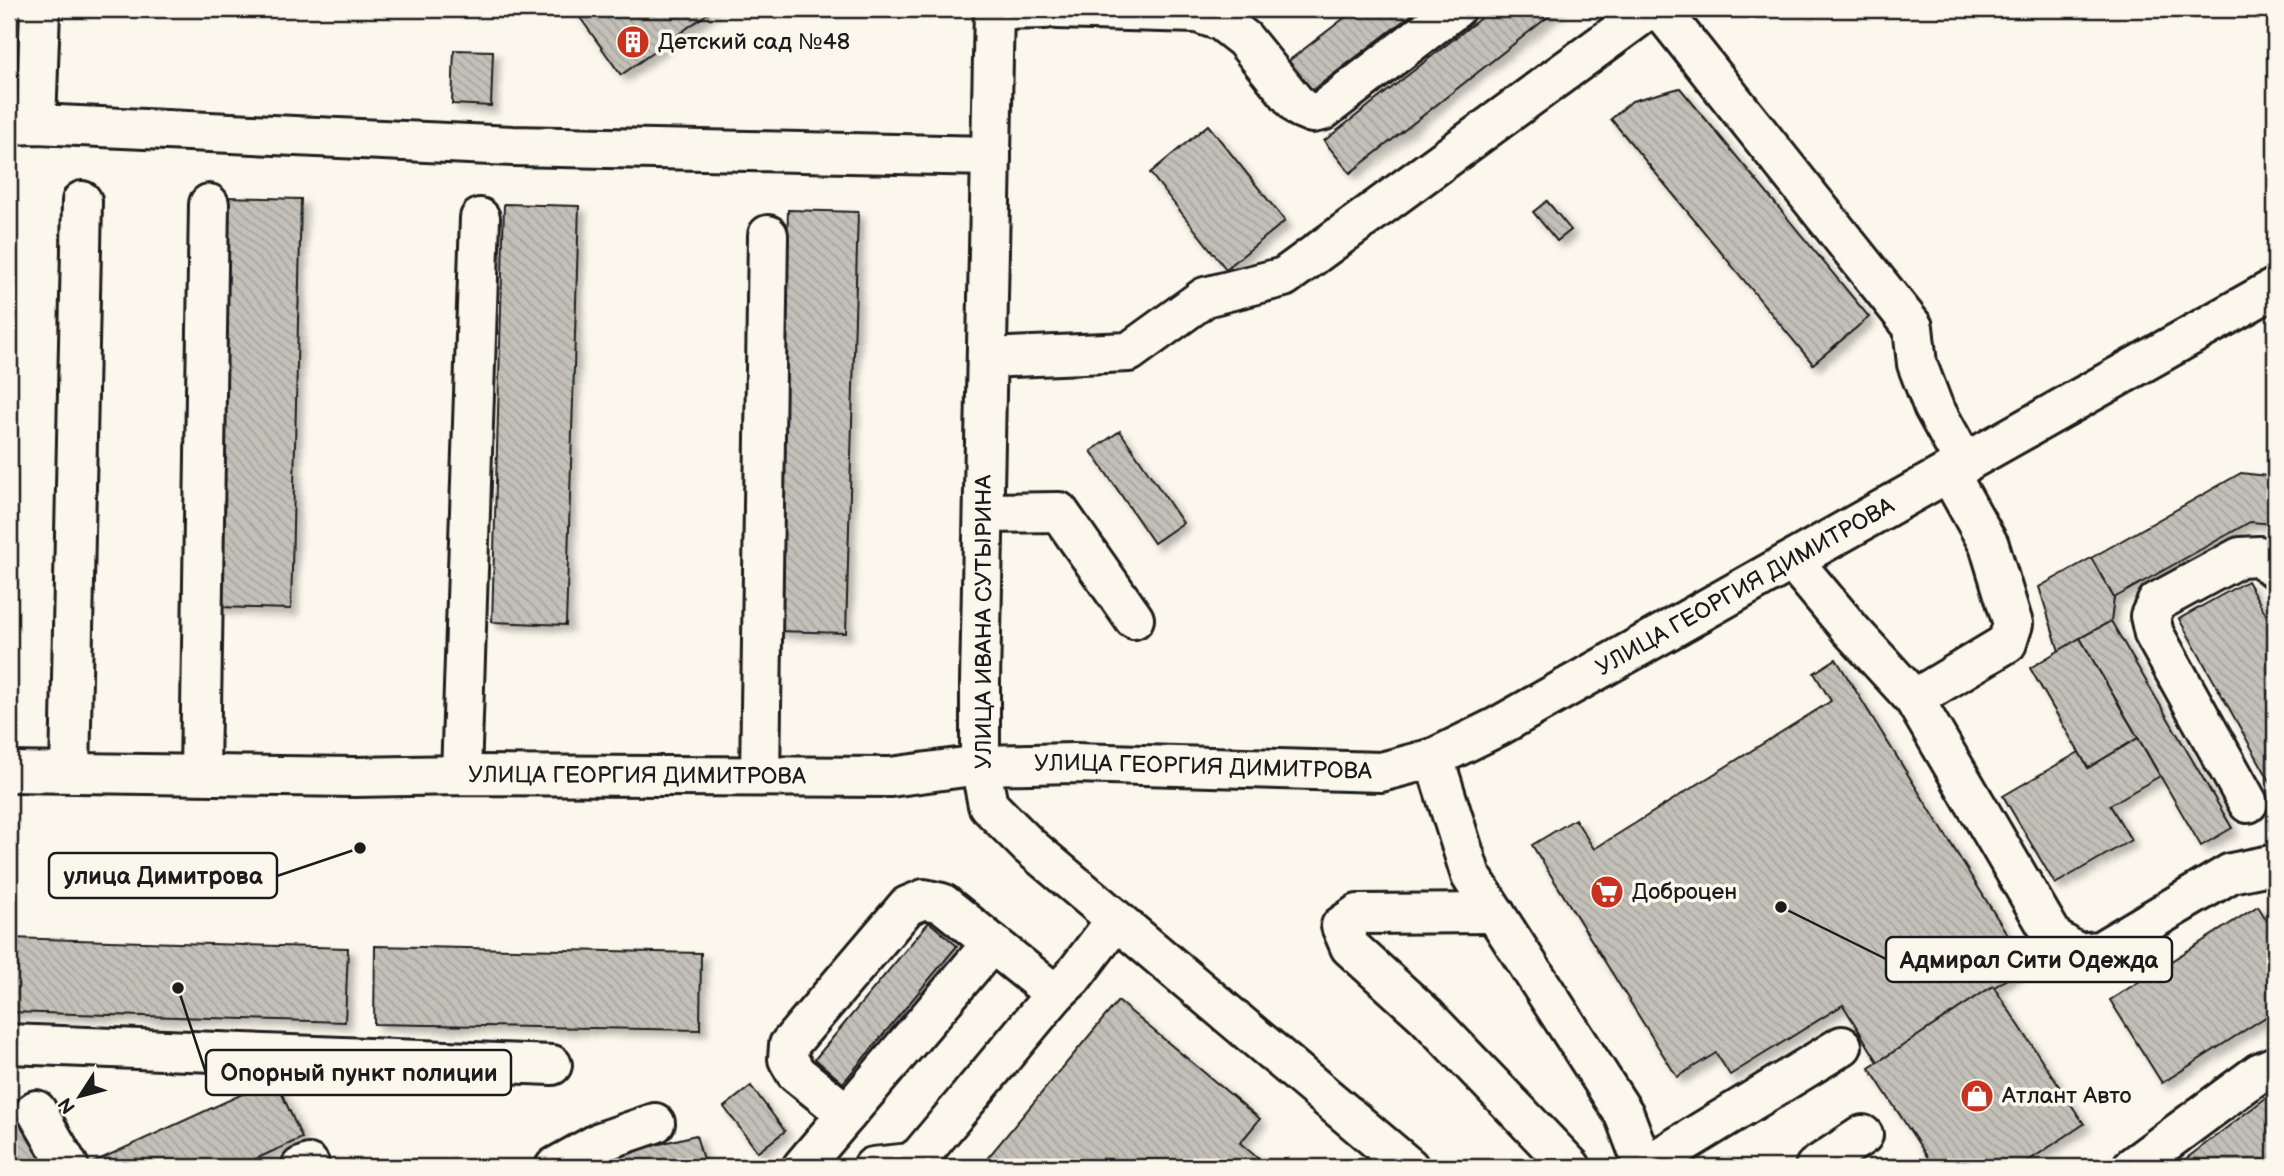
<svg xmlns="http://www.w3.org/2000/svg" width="2284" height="1176" viewBox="0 0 2284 1176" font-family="'Balsamiq Sans',sans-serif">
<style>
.building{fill:url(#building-back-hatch);stroke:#1c1c1c;stroke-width:2;filter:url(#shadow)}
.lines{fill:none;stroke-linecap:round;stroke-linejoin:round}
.minor-casing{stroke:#1c1c1c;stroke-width:44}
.major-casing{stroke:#1c1c1c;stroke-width:44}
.minor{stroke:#fbf7ec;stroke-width:38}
.major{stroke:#fbf7ec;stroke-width:38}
.labels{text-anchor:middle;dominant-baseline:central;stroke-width:7;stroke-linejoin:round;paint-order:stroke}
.poi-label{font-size:23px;fill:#1c1c1c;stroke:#fbf7ec;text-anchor:start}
.street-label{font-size:23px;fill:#1c1c1c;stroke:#fbf7ec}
.leader{fill:none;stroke:#1c1c1c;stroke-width:2.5}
.callout-dot{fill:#1c1c1c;stroke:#fbf7ec;stroke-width:2.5}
.callout{fill:#fbf7ec;stroke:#1c1c1c;stroke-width:2.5}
.callout-label{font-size:24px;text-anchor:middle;font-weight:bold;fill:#1c1c1c}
</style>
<defs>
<pattern id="building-back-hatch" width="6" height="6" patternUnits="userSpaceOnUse" patternTransform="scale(1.75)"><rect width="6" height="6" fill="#c3c0b8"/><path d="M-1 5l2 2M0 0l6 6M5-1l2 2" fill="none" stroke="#a7a49e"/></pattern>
<filter id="shadow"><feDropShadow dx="6" dy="6" stdDeviation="3.5" flood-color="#0004"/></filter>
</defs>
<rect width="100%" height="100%" fill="#fbf7ec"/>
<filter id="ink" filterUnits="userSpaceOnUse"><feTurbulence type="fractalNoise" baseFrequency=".0143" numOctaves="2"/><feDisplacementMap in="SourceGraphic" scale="14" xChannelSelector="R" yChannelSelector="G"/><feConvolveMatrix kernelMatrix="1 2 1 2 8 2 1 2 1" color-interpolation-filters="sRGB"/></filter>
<g filter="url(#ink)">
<!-- building -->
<g class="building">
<polygon points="574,9 714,9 621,75"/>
<polygon points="1356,9 1419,9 1305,96 1282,66"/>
<polygon points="1492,9 1558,9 1350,173 1324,141"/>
<polygon points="454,50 493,51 491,106 452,104"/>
<polygon points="1680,88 1869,317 1813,364 1611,119 1632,101"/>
<polygon points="1208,125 1285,221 1226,269 1150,173"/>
<polygon points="227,197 301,199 291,609 218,607"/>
<polygon points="1547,201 1571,230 1557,241 1533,212"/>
<polygon points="504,204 579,206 566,625 492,622"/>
<polygon points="788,210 858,212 846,633 777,631"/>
<polygon points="1120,431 1183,523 1154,543 1091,451"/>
<polygon points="2241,473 2275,477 2275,524 2250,522 2114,598 2091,558"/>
<polygon points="2091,558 2114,598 2111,621 2059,651 2039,587"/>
<polygon points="2247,581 2275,630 2275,790 2179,619"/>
<polygon points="2111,621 2232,828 2201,846 2080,638"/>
<polygon points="2080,638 2138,738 2088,768 2030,668"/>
<polygon points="1836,659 2027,966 1878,1062 1843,1005 1730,1075 1716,1053 1677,1077 1532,845 1575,819 1594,849 1831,701 1814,673"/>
<polygon points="2138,738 2160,776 2110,805 2131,840 2055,884 2003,796 2079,752 2088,768"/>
<polygon points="2258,906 2275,934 2275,1011 2162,1083 2110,1000"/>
<polygon points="929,922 957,946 843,1083 815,1059"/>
<polygon points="9,938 348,948 345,1022 9,1012"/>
<polygon points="375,946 701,953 700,1030 374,1024"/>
<polygon points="1993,986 2084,1124 2019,1167 1934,1167 1869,1068"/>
<polygon points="1118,1001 1260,1119 1240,1143 1260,1160 1254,1167 980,1167"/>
<polygon points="275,1079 302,1138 238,1167 86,1167 85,1166"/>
<polygon points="751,1086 785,1131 758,1152 724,1107"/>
<polygon points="2275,1091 2275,1167 2175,1167"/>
<polygon points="17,1102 56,1167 12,1167 9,1162 9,1107"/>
<polygon points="696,1135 705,1167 590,1167 611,1156"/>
</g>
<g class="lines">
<defs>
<g id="minor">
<polyline points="1057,9 1197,13 1221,21 1244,39 1300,108 1312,113 1322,111 1455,9"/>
<polyline points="1660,9 1913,327 1917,364 1933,406 1965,464"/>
<polyline points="994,10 1045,9"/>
<polyline points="36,124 40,9"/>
<polyline points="9,125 36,124 513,146 991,156"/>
<polyline points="987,358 1129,352 1205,297 1284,277 1650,9"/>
<polyline points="984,513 1059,512 1134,619"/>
<polyline points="1793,561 1850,629 1914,699 2054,938 2077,953 2100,951 2231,873 2275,864"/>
<polyline points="1914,699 2007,643 2013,624 1989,545 1949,473"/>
<polyline points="1434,758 1471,876 1624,1114 1644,1167"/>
<polyline points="980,765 988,805 1029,846 1409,1167"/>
<polyline points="70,772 82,201"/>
<polyline points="200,773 209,204"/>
<polyline points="461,775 480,218"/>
<polyline points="760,776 768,235"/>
<polyline points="2248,803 2154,634 2150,616 2157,602 2240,557 2259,556 2275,569"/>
<polyline points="1495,913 1358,914 1341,926 1350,947 1426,1016 1571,1167"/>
<polyline points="9,1044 552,1065"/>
<polyline points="36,1110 69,1167"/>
<polyline points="847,1114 796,1073 788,1059 789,1045 907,906 924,899 942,903 1055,994"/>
<polyline points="301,1167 309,1164"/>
<polyline points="555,1167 600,1142 655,1123"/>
<polyline points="802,1167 992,943"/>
<polyline points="873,1167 910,1163 921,1155 1055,994 1072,978 1116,920"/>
<polyline points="1644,1167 1842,1046"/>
<polyline points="1815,1167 1863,1135"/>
<polyline points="2132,1167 2259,1073 2275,1066"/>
</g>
<g id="major">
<polyline points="980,765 980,682 994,9"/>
<path id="s1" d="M9 772 355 777 461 775 890 777 980 765 1074 763 1381 772 1434 758 1497 727 2275 288"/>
</g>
</defs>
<!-- minor casing -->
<use href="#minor" class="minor-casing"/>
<!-- major casing -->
<use href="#major" class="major-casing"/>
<!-- minor -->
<use href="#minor" class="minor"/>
<!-- major -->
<use href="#major" class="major"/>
</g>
</g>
<!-- icons -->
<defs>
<symbol id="building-disc" viewBox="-11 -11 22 22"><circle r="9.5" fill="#c8321e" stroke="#fbf7ec"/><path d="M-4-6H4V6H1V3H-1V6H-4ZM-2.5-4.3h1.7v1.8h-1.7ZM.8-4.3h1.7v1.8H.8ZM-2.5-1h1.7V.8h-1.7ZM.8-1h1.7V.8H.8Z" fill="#fff"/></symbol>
<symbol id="supermarket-disc" viewBox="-11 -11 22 22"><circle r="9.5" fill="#c8321e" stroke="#fbf7ec"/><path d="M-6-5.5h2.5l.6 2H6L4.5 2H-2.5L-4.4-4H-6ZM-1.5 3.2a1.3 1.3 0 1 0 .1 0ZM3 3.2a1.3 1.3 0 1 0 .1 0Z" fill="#fff"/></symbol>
<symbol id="shop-disc" viewBox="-11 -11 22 22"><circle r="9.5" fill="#c8321e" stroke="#fbf7ec"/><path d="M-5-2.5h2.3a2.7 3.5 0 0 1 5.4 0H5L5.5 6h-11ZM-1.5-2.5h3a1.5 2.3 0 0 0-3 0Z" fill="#fff"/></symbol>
</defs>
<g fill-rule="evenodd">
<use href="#building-disc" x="614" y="23" width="38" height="38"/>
<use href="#supermarket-disc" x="1588" y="873" width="38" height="38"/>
<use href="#shop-disc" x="1958" y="1077" width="38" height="38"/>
</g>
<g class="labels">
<!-- poi labels -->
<g class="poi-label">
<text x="658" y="42">Детский сад №48</text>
<text x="1632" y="892">Доброцен</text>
<text x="2002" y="1096">Атлант Авто</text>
</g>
<!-- street labels -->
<g class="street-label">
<text stroke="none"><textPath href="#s1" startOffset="1783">УЛИЦА ГЕОРГИЯ ДИМИТРОВА</textPath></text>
<text transform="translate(984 622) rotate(-90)">УЛИЦА ИВАНА СУТЫРИНА</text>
<text stroke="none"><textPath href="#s1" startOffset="1195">УЛИЦА ГЕОРГИЯ ДИМИТРОВА</textPath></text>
<text stroke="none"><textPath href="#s1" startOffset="628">УЛИЦА ГЕОРГИЯ ДИМИТРОВА</textPath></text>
</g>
</g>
<!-- callouts -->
<path class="leader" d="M360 848L277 876M1781 907L1886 959M178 988L206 1073"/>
<g class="callout-dot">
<circle cx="360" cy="848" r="7"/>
<circle cx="1781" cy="907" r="7"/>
<circle cx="178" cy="988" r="7"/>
</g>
<g class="callout">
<rect x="49" y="853" width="228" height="45" rx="7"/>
<rect x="1886" y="937" width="286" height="45" rx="7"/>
<rect x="206" y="1050" width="305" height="45" rx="7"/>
</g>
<g class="callout-label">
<text x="163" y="884">улица Димитрова</text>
<text x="2029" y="968">Адмирал Сити Одежда</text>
<text x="359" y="1081">Опорный пункт полиции</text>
</g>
<!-- margin -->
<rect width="2284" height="1176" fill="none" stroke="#fbf7ec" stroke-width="35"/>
<rect x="18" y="18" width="2249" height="1141" fill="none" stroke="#1c1c1c" stroke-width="2.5" filter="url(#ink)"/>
<!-- north arrow -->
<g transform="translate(80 1096) rotate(234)" stroke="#fbf7ec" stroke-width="5" paint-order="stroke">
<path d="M0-5L12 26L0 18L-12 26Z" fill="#1c1c1c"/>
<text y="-10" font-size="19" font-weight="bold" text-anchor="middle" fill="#1c1c1c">N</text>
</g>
</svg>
